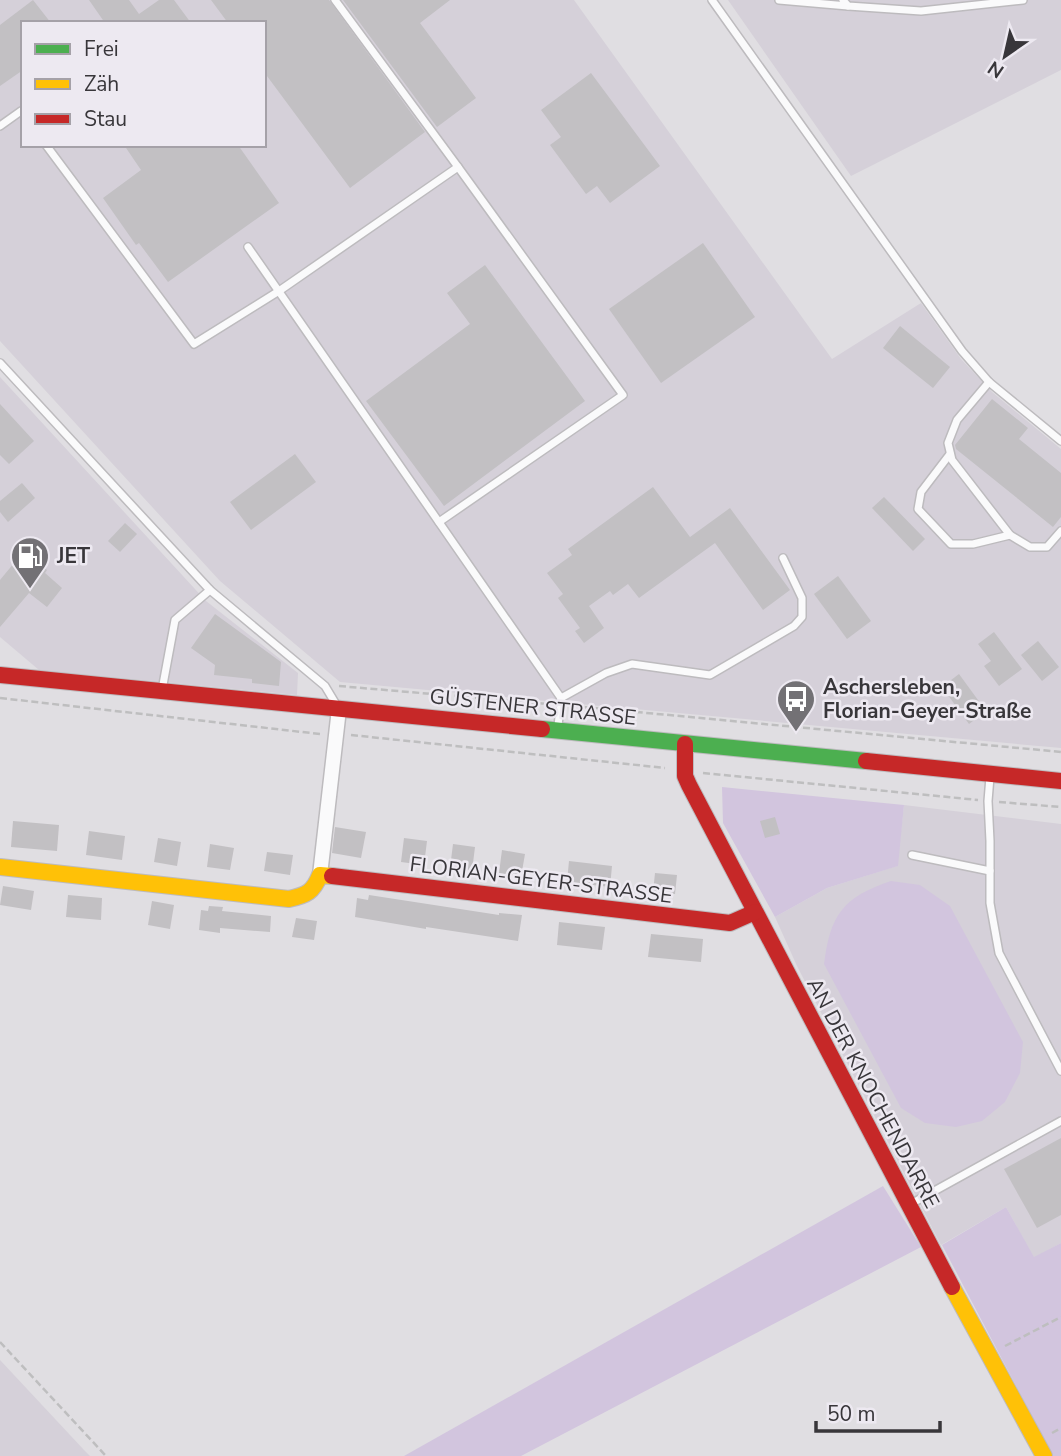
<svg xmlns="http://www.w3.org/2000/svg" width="1061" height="1456" viewBox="0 0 1061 1456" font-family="'Nunito Sans',sans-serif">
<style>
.built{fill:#d5d0d9;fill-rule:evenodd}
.green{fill:#d2c5de}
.building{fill:#c2c0c3}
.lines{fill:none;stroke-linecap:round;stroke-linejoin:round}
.lane-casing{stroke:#bdbbbe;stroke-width:10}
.street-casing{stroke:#bdbbbe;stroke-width:17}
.fast-casing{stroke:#bdbbbe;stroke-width:18}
.slow-casing{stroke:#bdbbbe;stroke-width:18}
.jam-casing{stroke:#bdbbbe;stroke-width:18}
.path{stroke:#bebebf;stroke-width:2.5;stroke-dasharray:7 3.5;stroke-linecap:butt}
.lane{stroke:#fafafb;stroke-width:7}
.street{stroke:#fafafb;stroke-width:14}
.fast{stroke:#4caf50;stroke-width:16}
.slow{stroke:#ffc107;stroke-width:16}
.jam{stroke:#c62828;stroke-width:16}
.labels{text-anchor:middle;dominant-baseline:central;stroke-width:5;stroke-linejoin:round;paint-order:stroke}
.poi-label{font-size:21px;font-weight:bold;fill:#38363a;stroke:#ede9f1;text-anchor:start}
.street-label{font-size:21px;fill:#38363a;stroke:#ede9f1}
</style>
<rect width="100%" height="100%" fill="#e0dee2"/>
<!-- built -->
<g class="built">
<path d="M0 0H574L832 359 921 303 961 359 992 392 1061 449V748L340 682 220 581 0 341ZM23 23H264V145H23Z"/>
<polygon points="728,0 1061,0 1061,70 851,176"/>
<polygon points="0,377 206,601 298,673 297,695 39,670 0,637"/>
<polygon points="904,805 1061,824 1061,1243 1034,1258 1006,1207 941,1245 797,966 775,917 827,888 897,866"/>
<polygon points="0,1360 84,1450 90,1456 0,1456"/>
</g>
<!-- green -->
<g class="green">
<polygon points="722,787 904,805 898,866 827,888 775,917 723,823"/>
<path d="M891 881 920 885 950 906 1023 1042 1020 1073 1005 1102 982 1121 956 1127 925 1123 901 1108 824 964C830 915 843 897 891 881Z"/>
<polygon points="883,1186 921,1247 521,1456 404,1456"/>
<polygon points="1006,1207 1034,1257 1061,1243 1061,1456 1053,1456 942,1245"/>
</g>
<!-- building -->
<g class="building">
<polygon points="33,0 51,23 23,23 23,70 0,86 0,25"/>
<polygon points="89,0 129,0 139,14 159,0 174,0 191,23 105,23"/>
<polygon points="211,0 329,0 425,132 350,188 264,72 264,23 228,23"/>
<polygon points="343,0 450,0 420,23 476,98 437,127"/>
<polygon points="591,73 660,166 610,203 597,186 586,194 550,145 561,137 541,110"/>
<polygon points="124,145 238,145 279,203 168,282 139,243 136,245 103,198 141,170"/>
<polygon points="703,243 755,317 661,383 609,309"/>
<polygon points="485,265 585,401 444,506 366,401 470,324 447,293"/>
<polygon points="900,326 950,367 933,388 883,348"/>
<polygon points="992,399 1028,428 1019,439 1061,473 1061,517 1053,527 956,449 955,445"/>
<polygon points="0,404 34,441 9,464 0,455"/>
<polygon points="295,454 316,482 251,530 230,502"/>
<polygon points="22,483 35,498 8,522 0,512 0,501"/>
<polygon points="653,487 690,537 730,508 790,590 763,610 715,543 639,598 628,584 613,595 610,591 589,606 604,628 584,643 575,631 580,628 558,598 563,594 547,573 572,555 568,549"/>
<polygon points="884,497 925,539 913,551 872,508"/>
<polygon points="125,523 137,534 120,552 108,541"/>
<polygon points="24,551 47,570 45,573 62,588 47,607 29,593 0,627 0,580"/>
<polygon points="838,576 871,621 847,639 814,594"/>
<polygon points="215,614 281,662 279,686 252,683 252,679 214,675 215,665 191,648"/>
<polygon points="994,632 1022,669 999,686 984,666 991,661 978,644"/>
<polygon points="1038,641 1059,667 1042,681 1021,655"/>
<polygon points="959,674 986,711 969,724 942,687"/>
<polygon points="775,817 780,834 765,838 760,821"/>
<polygon points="13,821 59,825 57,851 11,847"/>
<polygon points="335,827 366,832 361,858 332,853"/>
<polygon points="89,831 125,836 122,860 86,855"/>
<polygon points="158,838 181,842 177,866 154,862"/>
<polygon points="404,838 427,841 424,865 401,862"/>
<polygon points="210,844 234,848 230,870 207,867"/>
<polygon points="453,844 475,847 472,871 450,868"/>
<polygon points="502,850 525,854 521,877 499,873"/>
<polygon points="267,852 293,855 290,875 264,871"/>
<polygon points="569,861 612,866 610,887 567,882"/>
<polygon points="655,873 677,875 675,894 653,892"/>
<polygon points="3,886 34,891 31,910 0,905"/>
<polygon points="68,895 102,898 101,920 66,917"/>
<polygon points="369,895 499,915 499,913 522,915 518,941 426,927 426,929 355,917 357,898 368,900"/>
<polygon points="152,901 174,905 170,929 148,925"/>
<polygon points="209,906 223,907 222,911 271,916 270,932 220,928 220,933 199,930 201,910 208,911"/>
<polygon points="296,918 317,921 314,940 292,937"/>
<polygon points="559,922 605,927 602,950 557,945"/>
<polygon points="651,934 703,939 701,962 648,957"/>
<polygon points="1061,1138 1061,1215 1037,1228 1004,1169"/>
</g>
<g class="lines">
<defs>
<g id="lane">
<polyline points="335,0 458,167"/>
<polyline points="712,0 962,351 989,382 1061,441"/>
<polyline points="779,0 848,6"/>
<polyline points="843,0 848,6 921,11 1023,0"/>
<polyline points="0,126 21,111 23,114"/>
<polyline points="46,145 194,344 279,291 458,167 623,395 439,522"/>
<polyline points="248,247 561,698 558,726"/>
<polyline points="0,363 210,590 325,686 337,706"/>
<polyline points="989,382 957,420 948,443 952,460 1010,535 1030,547 1047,547 1061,531"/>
<polyline points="950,454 921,492 918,509 951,544 973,544 1010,535"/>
<polyline points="162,690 175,620 210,590"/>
<polyline points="561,698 606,673 632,664 710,675 794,626 802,617 802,598 783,558"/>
<polyline points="990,777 988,801 990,841 990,903 999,953 1061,1071"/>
<polyline points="912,855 990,871"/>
<polyline points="909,1205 1061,1121"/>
</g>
<polyline id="street" points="320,875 339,709"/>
<polyline id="fast" points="542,729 866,761"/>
<g id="slow">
<path d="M0 867 289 899C307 895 313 892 320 875L332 876"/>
<polyline points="952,1287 1044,1456"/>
</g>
<g id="jam">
<polyline points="0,675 542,729"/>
<polyline points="685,744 685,776 689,785 952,1287"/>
<polyline points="866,761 1061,781"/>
<polyline points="332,876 730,923 755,912"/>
</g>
</defs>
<!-- lane casing -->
<use href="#lane" class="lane-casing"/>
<!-- street casing -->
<use href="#street" class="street-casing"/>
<!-- fast casing -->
<use href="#fast" class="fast-casing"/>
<!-- slow casing -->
<use href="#slow" class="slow-casing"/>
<!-- jam casing -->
<use href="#jam" class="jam-casing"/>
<!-- path -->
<g class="path">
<polyline points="339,686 549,704"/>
<polyline points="0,698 320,734"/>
<polyline points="573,706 1061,752"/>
<polyline points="351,735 665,768"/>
<polyline points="703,773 978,800"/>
<polyline points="999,802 1061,807"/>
<polyline points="0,1342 106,1456"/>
<polyline points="1005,1346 1061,1317"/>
<polyline points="1052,1433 1061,1428"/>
</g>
<!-- lane -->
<use href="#lane" class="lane"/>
<!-- street -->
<use href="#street" class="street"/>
<!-- fast -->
<use href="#fast" class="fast"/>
<!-- slow -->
<use href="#slow" class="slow"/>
<!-- jam -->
<use href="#jam" class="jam"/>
</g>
<!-- icons -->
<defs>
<symbol id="fuel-pin" viewBox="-11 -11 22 30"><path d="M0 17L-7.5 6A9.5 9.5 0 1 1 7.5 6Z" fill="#737175" stroke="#ede9f1"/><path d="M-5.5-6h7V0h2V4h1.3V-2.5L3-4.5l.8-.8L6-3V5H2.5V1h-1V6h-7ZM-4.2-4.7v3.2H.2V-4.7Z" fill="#fff"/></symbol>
<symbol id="bus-pin" viewBox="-11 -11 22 30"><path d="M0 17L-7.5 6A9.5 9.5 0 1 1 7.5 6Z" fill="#737175" stroke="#ede9f1"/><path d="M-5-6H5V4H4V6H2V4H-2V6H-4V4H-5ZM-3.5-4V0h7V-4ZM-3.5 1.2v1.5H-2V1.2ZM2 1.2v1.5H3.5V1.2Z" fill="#fff"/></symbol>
</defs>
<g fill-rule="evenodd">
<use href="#fuel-pin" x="8" y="534" width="44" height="60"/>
<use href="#bus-pin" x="774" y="677" width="44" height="60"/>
</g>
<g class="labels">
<!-- poi labels -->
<g class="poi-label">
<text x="57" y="556">JET</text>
<text x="823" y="687">Aschersleben,<tspan x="823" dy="24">Florian-Geyer-Straße</tspan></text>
</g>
<!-- street labels -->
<g class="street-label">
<text transform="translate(533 707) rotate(6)">GÜSTENER STRASSE</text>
<text transform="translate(541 880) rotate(7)">FLORIAN-GEYER-STRASSE</text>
<text transform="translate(873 1093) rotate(62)">AN DER KNOCHENDARRE</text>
</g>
</g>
<!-- legend -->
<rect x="21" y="21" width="245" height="126" fill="#ede9f1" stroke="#a5a1a8" stroke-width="2"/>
<rect x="35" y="44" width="35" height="10" fill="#4caf50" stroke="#a5a1a8" stroke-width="2"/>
<text x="84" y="56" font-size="21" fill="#38363a">Frei</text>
<rect x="35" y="79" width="35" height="10" fill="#ffc107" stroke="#a5a1a8" stroke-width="2"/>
<text x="84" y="91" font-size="21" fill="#38363a">Zäh</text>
<rect x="35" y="114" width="35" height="10" fill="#c62828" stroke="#a5a1a8" stroke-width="2"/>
<text x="84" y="126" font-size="21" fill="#38363a">Stau</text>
<!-- north arrow -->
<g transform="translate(1005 56) rotate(214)" stroke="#ede9f1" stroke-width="5" paint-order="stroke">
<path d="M0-5L12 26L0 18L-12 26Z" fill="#38363a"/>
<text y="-10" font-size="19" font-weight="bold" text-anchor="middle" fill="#38363a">N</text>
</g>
<!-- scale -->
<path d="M816 1421v10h124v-10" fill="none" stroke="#38363a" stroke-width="3.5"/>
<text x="827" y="1421" font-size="21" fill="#38363a" stroke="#ede9f1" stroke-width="5" paint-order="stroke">50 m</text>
</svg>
